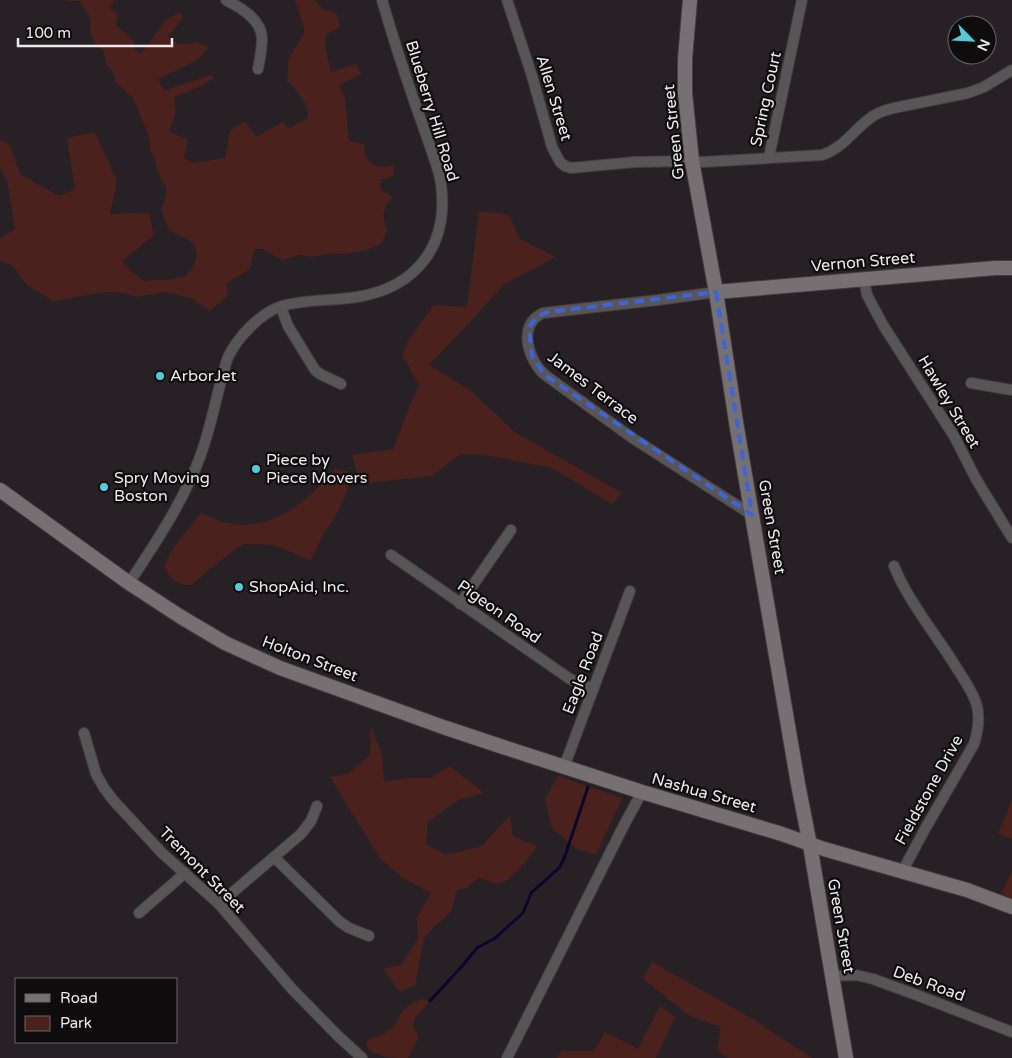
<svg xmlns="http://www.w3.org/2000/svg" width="1012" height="1058" viewBox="0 0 1012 1058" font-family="'Varela Round',sans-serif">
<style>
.green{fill:#4b211e}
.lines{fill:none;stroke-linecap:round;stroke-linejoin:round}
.stream{stroke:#0c062a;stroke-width:3}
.street-casing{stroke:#433d41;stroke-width:12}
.secondary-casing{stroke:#433d41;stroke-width:16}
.street{stroke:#585556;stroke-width:10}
.secondary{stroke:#767072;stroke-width:14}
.marked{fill:none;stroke:#3c65db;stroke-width:4;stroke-dasharray:10 6;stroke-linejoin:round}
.poi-dot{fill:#53cbdb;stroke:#0e0c0d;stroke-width:2}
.labels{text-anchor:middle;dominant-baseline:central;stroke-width:4.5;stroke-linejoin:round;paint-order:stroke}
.street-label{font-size:16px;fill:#edeaec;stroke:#0e0c0d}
.poi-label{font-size:16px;fill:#edeaec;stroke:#0e0c0d;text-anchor:start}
</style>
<rect width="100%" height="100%" fill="#272125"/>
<!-- green -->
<g class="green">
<path d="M64 0H115L110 7 114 13 118 12 116 25 135 42 133 47 139 54 143 51 167 19 180 12 183 18 167 37C178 46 184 45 198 42L208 48C197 66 175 69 158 79L162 87 165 90 211 75 214 78 202 86 174 97 176 113 169 131 188 140 184 158 193 163 225 158 230 131 245 121 256 137 283 122 288 129 308 118C310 106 296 88 287 81L288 60 305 31 295 0H315L322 9 337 14 340 27 326 35 325 45 331 72 356 64 361 74 339 85 345 99 349 141 364 145 365 155 372 165 382 167 394 165 393 176 380 180 381 190 393 197 386 205 383 217 387 230 382 243 367 250 358 251 345 254 330 253 313 257 300 255 282 260 263 249H254L250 268 244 273 226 283 228 296 210 311 191 298 165 292 138 297 123 293 105 292 53 301 27 285 12 265 0 261V239L15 229 7 180 0 167V140L9 144 20 174 59 196 75 189 67 138 95 132 117 181 110 214 149 213 154 235 122 261 131 271 144 281C156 279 171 281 183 277 189 274 190 271 193 266 205 244 186 238 169 231L161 210 166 196V187L162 182 156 164 155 158 150 150V140L147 131 133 98 115 82V75L106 64 104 51C92 42 88 33 91 19L79 1H68Z"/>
<polygon points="479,211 509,215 520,239 556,257 503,285 471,321 429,365 470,390 516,433 622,493 612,504 552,468 492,456 460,454 432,476 360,484 352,455 393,449 408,410 419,385 402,355 409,339 434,305 467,307"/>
<path d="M335 469 347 471 349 475 350 482 345 497 334 519 323 534 314 554 310 561 287 550 273 545 245 544 238 547 207 571 192 585C184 586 180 584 173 580 170 576 165 571 165 566 165 555 193 524 201 513 213 518 226 524 238 525 277 528 312 497 335 469Z"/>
<path d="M371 726 382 755 384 782 410 778H431L450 766 484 793 458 800 428 822 426 844 446 855 482 846 510 815 513 836 537 846C527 860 515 877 499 884L479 878 466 888 457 890 451 912 437 924 424 938 415 985 400 992 383 969 401 965 418 939 417 917 431 893 403 878 380 859 330 777 348 774 370 755Z"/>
<polygon points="558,776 622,798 596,855 577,849 552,828 545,799"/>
<polygon points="1012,800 1012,839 998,833"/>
<polygon points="1012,871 1012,899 1001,894"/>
<polygon points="652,962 751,1018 812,1058 728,1058 717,1050 721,1027 690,1016 643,979"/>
<path d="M423 999 430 1001 415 1018 413 1027 417 1034 418 1039 408 1058C394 1058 380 1058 369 1050 366 1046 366 1044 368 1040 378 1036 387 1033 394 1026 397 1023 398 1018 400 1015 406 1006 413 1001 423 999Z"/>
<polygon points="660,1006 675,1017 656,1058 557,1058 561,1051 594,1051 605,1032 638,1049"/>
</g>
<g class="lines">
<!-- stream -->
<polyline class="stream" points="430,1001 463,965 477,948 486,943 494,939 523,913 531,893 559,868 564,859 588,787"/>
<defs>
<g id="street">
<path d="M226 0C241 8 261 19 262 38 262 49 260 59 258 69"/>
<path d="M507 0 532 76 552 147 560 162 565 166 571 168 635 162 692 161 703 162 822 155C842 149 853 131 869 119 876 113 885 110 894 108L968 93 984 87 1012 70"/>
<polyline points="769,157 802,0"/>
<polyline points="864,280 867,295 883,325 954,436 976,479 1012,538"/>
<path d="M716 292 658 300 543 313C516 325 529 361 545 375L631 437 752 515"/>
<polyline points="281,307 288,326 315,370 320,374 341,384"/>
<polyline points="971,383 1012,390"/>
<polyline points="391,555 570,679 593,689"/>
<path d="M894 566C897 573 900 580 904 587 918 613 937 637 953 662 961 676 973 690 977 706 980 719 978 731 974 744L925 829 902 872"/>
<path d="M129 583C155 544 183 502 200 457 212 425 217 390 228 357 238 337 260 313 282 306 306 299 332 301 357 297 418 287 449 244 441 184 440 174 436 164 433 155 428 140 423 126 418 112 405 75 393 38 382 0"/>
<polyline points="460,604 511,530"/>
<polyline points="84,733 96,774 104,788 113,800 162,853 219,904 292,989 337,1035 362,1058"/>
<polyline points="564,767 630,591"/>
<polyline points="274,857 340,922 349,928 369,936"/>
<polyline points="219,904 301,834 311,821 317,806"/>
<polyline points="139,913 185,873"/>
<polyline points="832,976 856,975 873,979 922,997 1012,1032"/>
<polyline points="507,1058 623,827 642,792"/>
</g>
<g id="secondary">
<polyline points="690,0 685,59 685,93 692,161 716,292 737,428 798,784 810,845 846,1058"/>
<polyline points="716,292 995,268 1012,268"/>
<polyline points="0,490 129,583 181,617 225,643 280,668 443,727 503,747 642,792 782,834 824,849 967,890 1012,907"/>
</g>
</defs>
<!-- street casing -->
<use href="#street" class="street-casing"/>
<!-- secondary casing -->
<use href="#secondary" class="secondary-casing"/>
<!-- street -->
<use href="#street" class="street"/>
<!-- secondary -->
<use href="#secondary" class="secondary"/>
</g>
<!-- marked area -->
<path class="marked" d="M716 292 752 515 545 375 532 356 529 327 538 316 548 312Z"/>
<!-- markers -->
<g class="poi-dot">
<circle cx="160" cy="376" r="5"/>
<circle cx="256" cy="469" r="5"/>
<circle cx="104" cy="487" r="5"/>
<circle cx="239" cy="587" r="5"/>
</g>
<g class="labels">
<!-- street labels -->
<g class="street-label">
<text transform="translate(554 98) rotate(73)">Allen Street</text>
<text transform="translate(766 99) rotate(-78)">Spring Court</text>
<text transform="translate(432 111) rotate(73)">Blueberry Hill Road</text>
<text transform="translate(674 132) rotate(-96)">Green Street</text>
<text transform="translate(863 262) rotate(-5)">Vernon Street</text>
<text transform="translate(593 388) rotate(37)">James Terrace</text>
<text transform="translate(949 402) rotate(59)">Hawley Street</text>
<text transform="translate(772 527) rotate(80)">Green Street</text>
<text transform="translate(499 612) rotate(35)">Pigeon Road</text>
<text transform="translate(310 659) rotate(21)">Holton Street</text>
<text transform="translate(583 673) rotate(-69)">Eagle Road</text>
<text transform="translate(929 790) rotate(-61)">Fieldstone Drive</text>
<text transform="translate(704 793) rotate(16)">Nashua Street</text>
<text transform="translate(202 870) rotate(45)">Tremont Street</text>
<text transform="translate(841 926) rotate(80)">Green Street</text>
<text transform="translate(929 984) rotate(20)">Deb Road</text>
</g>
<!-- poi labels -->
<g class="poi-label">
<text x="170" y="376">ArborJet</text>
<text x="266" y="460">Piece by<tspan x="266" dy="18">Piece Movers</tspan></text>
<text x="114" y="478">Spry Moving<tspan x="114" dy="18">Boston</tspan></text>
<text x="249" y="587">ShopAid, Inc.</text>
</g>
</g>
<!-- legend -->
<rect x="15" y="978" width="162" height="65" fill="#0e0c0d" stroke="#676566"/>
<rect x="25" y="994" width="25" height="8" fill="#767072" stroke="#676566"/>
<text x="60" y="1003" font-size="15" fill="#edeaec">Road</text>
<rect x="25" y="1016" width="25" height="15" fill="#4b211e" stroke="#676566"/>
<text x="60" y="1028" font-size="15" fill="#edeaec">Park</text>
<!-- north arrow -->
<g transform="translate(972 40) rotate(114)"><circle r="24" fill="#0e0c0d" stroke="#676566"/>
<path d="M0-4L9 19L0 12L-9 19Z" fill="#53cbdb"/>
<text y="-8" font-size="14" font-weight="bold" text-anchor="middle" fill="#edeaec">N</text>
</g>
<!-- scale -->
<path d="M18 38v8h154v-8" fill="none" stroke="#edeaec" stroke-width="2.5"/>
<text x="25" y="38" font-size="15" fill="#edeaec" stroke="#0e0c0d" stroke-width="4" paint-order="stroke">100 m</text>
</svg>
